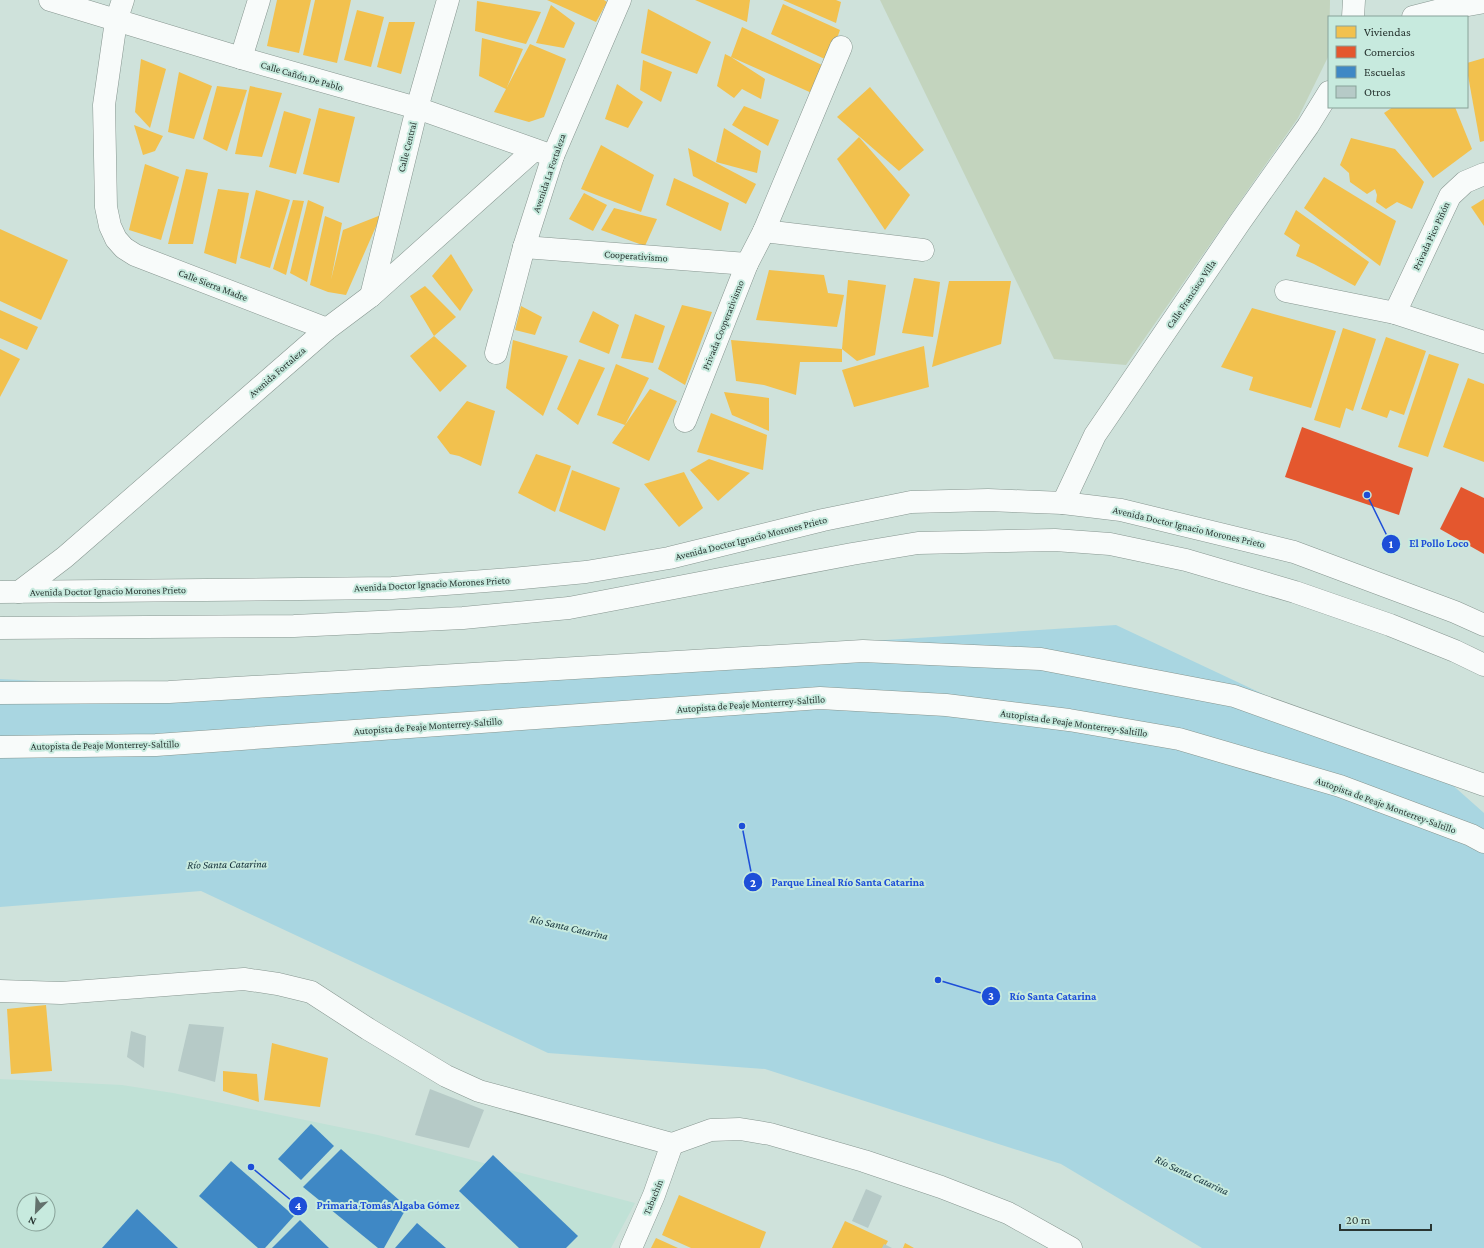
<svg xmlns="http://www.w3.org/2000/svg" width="1484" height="1248" viewBox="0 0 1484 1248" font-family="'Crimson Pro',serif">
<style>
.built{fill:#c0e1d6;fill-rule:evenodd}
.green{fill:#c3d4be}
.water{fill:#a9d6e1}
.homes{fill:#f2c14e}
.shops{fill:#e4572e}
.schools{fill:#3f88c5}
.building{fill:#b6cac7}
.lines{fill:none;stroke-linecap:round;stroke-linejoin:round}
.minor-casing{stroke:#879690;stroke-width:23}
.primary-casing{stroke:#879690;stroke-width:23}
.motorway-casing{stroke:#879690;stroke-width:23}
.minor{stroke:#f8fbfa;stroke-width:22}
.primary{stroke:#f8fbfa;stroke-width:22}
.motorway{stroke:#f8fbfa;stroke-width:22}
.labels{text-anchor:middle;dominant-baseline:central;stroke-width:4;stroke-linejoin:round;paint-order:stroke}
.street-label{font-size:10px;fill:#293632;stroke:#c7eade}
.water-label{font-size:11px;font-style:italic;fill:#132f38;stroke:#c7eade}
.leader{fill:none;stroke:#1d4ed8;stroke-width:1.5}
.callout-dot{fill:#1d4ed8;stroke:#c7eade;stroke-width:1.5}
.mark-label{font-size:12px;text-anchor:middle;font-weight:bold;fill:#fff}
.callout-label{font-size:11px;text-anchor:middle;font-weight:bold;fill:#1d4ed8;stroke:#c7eade;stroke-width:4;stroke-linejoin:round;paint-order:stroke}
</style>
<rect width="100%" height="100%" fill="#cfe2db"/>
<!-- built -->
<path class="built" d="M0 1079 122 1085 173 1093 378 1135 635 1203 611 1248H0ZM24 1200H48V1224H24Z"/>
<!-- green -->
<polygon class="green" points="880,0 1330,0 1329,55 1298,118 1126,365 1054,359"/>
<!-- water -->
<polygon class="water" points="1116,625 1448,781 1484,813 1484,1248 1202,1248 1061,1164 765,1069 548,1053 201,891 0,907 0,679 163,687"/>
<!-- homes -->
<g class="homes">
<polygon points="277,0 311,0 299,53 267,46"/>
<polygon points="315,0 351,0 337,63 303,55"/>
<polygon points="547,0 604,0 607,2 596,22"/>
<polygon points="695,0 750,0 747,22"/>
<polygon points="783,0 836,0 841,2 836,23"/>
<polygon points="477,1 541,12 526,44 475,31"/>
<polygon points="783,4 840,30 829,61 771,34"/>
<polygon points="551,5 575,23 564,48 536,43"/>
<polygon points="648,9 711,42 697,74 641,53"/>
<polygon points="357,10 384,17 371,67 344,60"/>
<polygon points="389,22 415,22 401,74 377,67"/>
<polygon points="742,27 824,66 814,94 731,57 765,79 761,99 742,89 734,98 717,86 725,54 731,57"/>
<polygon points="482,38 523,49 507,87 530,44 566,59 544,117 529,122 494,112 506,89 479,76"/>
<polygon points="1484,58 1484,141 1480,142 1467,70 1467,63"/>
<polygon points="141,59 166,69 150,128 135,112"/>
<polygon points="643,60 672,72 661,102 640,90"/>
<polygon points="179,72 212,86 194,139 168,132"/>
<polygon points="617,84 643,102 628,128 605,119"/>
<polygon points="217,86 247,90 227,151 203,139"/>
<polygon points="250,86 282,93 262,157 235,154"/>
<polygon points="870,87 924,150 899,171 837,117"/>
<polygon points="744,106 779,120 768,146 732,125"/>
<polygon points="1393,107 1455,107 1472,149 1433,178 1384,113"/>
<polygon points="319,108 355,117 339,183 303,174"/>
<polygon points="284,111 311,119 296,174 269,167"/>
<polygon points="134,125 163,136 155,151 143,155"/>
<polygon points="724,128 761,151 757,173 716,162"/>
<polygon points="859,137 910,195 885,230 837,159"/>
<polygon points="1351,138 1395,149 1424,182 1412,209 1397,202 1386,209 1376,202 1377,195 1375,189 1367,194 1350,182 1349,173 1340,165"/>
<polygon points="601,145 654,175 641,212 581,189"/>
<polygon points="688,148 756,184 746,204 693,176"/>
<polygon points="145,164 179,177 161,240 129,230"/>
<polygon points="186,169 208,173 193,244 168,244"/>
<polygon points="1324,177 1396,221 1380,266 1304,208"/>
<polygon points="674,178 729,203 721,231 666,205"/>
<polygon points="218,189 249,193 236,264 204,253"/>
<polygon points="256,190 290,200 270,268 240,258"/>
<polygon points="584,193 607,205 593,231 569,219"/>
<polygon points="1484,199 1484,226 1471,207"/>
<polygon points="293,200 304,201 286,275 273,269"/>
<polygon points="308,200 324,207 307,282 290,273"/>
<polygon points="614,208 657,219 645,246 601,230"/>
<polygon points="1296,210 1369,262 1355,286 1314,264 1296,256 1300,245 1284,234"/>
<polygon points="381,215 346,295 328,292 310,285 325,216 342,223 331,280 343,230"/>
<polygon points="0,229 68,260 41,320 0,301"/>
<polygon points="451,254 473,290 460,311 432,276"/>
<polygon points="769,270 824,275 828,293 844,295 837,327 756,320"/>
<polygon points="914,278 940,282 933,337 902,333"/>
<polygon points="848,280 886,285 875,355 857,361 842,349"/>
<polygon points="949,281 1011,281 1001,344 932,367"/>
<polygon points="425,286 456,317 434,336 410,296"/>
<polygon points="682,305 712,312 685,385 658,369"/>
<polygon points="521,306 542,317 535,335 515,330"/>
<polygon points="1252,308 1336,331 1311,408 1249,390 1253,377 1221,367"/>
<polygon points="0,310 38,327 27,350 0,338"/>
<polygon points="593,311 619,325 609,354 579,342"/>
<polygon points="635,314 665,326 653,363 621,358"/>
<polygon points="1343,328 1376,339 1353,411 1346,408 1340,428 1314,420"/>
<polygon points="434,336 467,366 440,392 410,356"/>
<polygon points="1386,337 1426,351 1404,415 1390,410 1387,418 1361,409"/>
<polygon points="513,340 568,356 543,416 506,388"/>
<polygon points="731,340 842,349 842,362 800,362 796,395 764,385 736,381"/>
<polygon points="924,346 929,387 854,407 842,370"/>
<polygon points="0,349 20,359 0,397"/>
<polygon points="1429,354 1459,364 1428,457 1398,447"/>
<polygon points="579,359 605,368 578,425 557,409"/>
<polygon points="616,364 649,378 625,425 650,389 677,401 649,461 612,443 625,425 597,415"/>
<polygon points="1468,378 1484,384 1484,462 1443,447"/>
<polygon points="724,392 769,398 769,431 732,415"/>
<polygon points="467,401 495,411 481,466 459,456 450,454 437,437"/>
<polygon points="711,413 767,435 763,470 697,452"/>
<polygon points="536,454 571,466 555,512 518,493"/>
<polygon points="709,459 750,473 718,501 690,470"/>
<polygon points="572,470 620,488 605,531 559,511"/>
<polygon points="684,472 703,508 679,527 644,484"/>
<polygon points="46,1005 52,1071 11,1074 7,1009"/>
<polygon points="272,1043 328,1058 320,1107 264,1100"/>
<polygon points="223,1071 257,1074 259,1102 223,1091"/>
<polygon points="679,1195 766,1232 760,1248 691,1248 662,1235"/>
<polygon points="845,1221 888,1241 884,1248 832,1248"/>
<polygon points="656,1238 678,1248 651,1248"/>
<polygon points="905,1243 914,1248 903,1248"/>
</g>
<!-- shops -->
<g class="shops">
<polygon points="1302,427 1413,468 1399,515 1285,477"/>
<polygon points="1461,487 1484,498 1484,554 1440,529"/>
</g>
<!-- schools -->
<g class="schools">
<polygon points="311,1124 334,1146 301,1180 278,1159"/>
<polygon points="341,1149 407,1207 384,1248 378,1248 303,1187"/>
<polygon points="493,1155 578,1236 566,1248 519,1248 459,1191"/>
<polygon points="231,1161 294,1216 265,1248 258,1248 199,1196"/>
<polygon points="137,1209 178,1248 102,1248"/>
<polygon points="300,1220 329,1248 272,1248"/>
<polygon points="417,1223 446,1248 395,1248"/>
</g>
<!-- building -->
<g class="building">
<polygon points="189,1024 224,1027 215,1082 178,1071"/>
<polygon points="131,1031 146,1036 144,1068 127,1057"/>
<polygon points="430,1089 484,1110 469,1148 415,1135"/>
<polygon points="866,1189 882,1196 868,1228 852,1221"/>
<polygon points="884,1244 892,1248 882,1248"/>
</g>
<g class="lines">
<defs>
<g id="minor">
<polyline points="50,0 241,58 417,108 553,156"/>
<polyline points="123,0 116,21 104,105 106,207 110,226 116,239 124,248 135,255 327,329"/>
<polyline points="1353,17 1354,0"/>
<polyline points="1413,17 1440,10 1484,2"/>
<polyline points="241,58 259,0"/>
<polyline points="764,231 923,250"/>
<polyline points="524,247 747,264"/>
<polyline points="1286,291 1395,313 1484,342"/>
<polyline points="371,296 417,108 448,0"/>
<polyline points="1395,313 1450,196 1465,182 1484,174"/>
<polyline points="496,353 524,247 553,156 620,0"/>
<polyline points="685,421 747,264 764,231 841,47"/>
<polyline points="1063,503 1095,435 1240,222 1308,126 1329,92"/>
<polyline points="19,592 65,557 327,329 371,296 534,150"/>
<polyline points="0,991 61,993 244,979 278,984 311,992 368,1029 446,1076 479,1091 672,1144 711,1130 740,1129 770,1134 864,1161 941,1187 1008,1213 1071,1248"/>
<polyline points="631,1248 654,1195 672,1144"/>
</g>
<g id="primary">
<polyline points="0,592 392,588 512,579 586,572 669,558 823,520 911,502 988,500 1063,503 1121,510 1294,552 1455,612 1484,625"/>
<polyline points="0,628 294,626 463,618 569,608 852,554 918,543 1055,540 1110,544 1186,560 1295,592 1390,625 1455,651 1484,665"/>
</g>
<g id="motorway">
<polyline points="0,693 169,692 863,651 1041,659 1234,696 1484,785"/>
<polyline points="0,747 156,745 820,698 946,705 1069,720 1179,739 1340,786 1471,835 1484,842"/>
</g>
</defs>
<!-- minor casing -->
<use href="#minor" class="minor-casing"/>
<!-- primary casing -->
<use href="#primary" class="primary-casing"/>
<!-- motorway casing -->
<use href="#motorway" class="motorway-casing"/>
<!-- minor -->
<use href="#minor" class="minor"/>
<!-- primary -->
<use href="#primary" class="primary"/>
<!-- motorway -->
<use href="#motorway" class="motorway"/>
</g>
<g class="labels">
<!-- street labels -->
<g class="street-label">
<text transform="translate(302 76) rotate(16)">Calle Cañón De Pablo</text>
<text transform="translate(407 147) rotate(-76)">Calle Central</text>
<text transform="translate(549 173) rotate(-71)">Avenida La Fortaleza</text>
<text transform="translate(1431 236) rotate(-65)">Privada Pico Piñón</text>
<text transform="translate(636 256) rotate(4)">Cooperativismo</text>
<text transform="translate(213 285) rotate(21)">Calle Sierra Madre</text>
<text transform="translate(1191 294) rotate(-56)">Calle Francisco Villa</text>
<text transform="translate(723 325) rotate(-68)">Privada Cooperativismo</text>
<text transform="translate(277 372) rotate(-41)">Avenida Fortaleza</text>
<text transform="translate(1189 527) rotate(13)">Avenida Doctor Ignacio Morones Prieto</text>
<text transform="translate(751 538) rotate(-14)">Avenida Doctor Ignacio Morones Prieto</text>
<text transform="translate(432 584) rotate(-3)">Avenida Doctor Ignacio Morones Prieto</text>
<text transform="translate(108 591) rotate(-1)">Avenida Doctor Ignacio Morones Prieto</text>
<text transform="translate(751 704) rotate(-4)">Autopista de Peaje Monterrey-Saltillo</text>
<text transform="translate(1074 723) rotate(8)">Autopista de Peaje Monterrey-Saltillo</text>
<text transform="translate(428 726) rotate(-4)">Autopista de Peaje Monterrey-Saltillo</text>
<text transform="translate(105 745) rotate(-1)">Autopista de Peaje Monterrey-Saltillo</text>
<text transform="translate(1386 805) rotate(20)">Autopista de Peaje Monterrey-Saltillo</text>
<text transform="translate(653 1197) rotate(-68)">Tabachín</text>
</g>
<!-- water labels -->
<g class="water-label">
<text transform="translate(227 864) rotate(-1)">Río Santa Catarina</text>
<text transform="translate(569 927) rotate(13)">Río Santa Catarina</text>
<text transform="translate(1192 1175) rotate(25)">Río Santa Catarina</text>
</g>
</g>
<!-- callouts -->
<path class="leader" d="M1367 495L1391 544M742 826L753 882M938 980L991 996M251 1167L298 1206"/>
<g class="callout-dot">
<circle cx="1367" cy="495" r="4"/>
<circle cx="742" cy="826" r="4"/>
<circle cx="938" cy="980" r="4"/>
<circle cx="251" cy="1167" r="4"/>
<circle cx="1391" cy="544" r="10"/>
<circle cx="753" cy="882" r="10"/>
<circle cx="991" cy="996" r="10"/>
<circle cx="298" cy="1206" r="10"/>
</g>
<g class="mark-label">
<text x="1391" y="548">1</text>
<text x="753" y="887">2</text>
<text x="991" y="1000">3</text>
<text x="298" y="1210">4</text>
</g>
<g class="callout-label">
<text x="1439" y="547">El Pollo Loco</text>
<text x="848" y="886">Parque Lineal Río Santa Catarina</text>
<text x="1053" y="1000">Río Santa Catarina</text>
<text x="388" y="1209">Primaria Tomás Algaba Gómez</text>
</g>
<!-- legend -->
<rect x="1328" y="16" width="140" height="92" fill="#c7eade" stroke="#88a299"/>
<rect x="1336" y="26" width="20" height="12" fill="#f2c14e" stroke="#88a299"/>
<text x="1364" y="36" font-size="12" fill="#293632">Viviendas</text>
<rect x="1336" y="46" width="20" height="12" fill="#e4572e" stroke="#88a299"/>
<text x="1364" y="56" font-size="12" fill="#293632">Comercios</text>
<rect x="1336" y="66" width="20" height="12" fill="#3f88c5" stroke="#88a299"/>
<text x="1364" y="76" font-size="12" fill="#293632">Escuelas</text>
<rect x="1336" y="86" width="20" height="12" fill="#b6cac7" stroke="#88a299"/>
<text x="1364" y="96" font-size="12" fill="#293632">Otros</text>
<!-- north arrow -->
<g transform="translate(36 1212) rotate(204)"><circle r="19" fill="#c7eade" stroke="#88a299"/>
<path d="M0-3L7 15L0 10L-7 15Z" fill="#63726d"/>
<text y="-6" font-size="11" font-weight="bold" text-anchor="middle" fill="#293632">N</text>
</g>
<!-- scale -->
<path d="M1340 1224v6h91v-6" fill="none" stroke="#293632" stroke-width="2"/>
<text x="1346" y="1224" font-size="12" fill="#293632" stroke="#c7eade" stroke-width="3" paint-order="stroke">20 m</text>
</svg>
